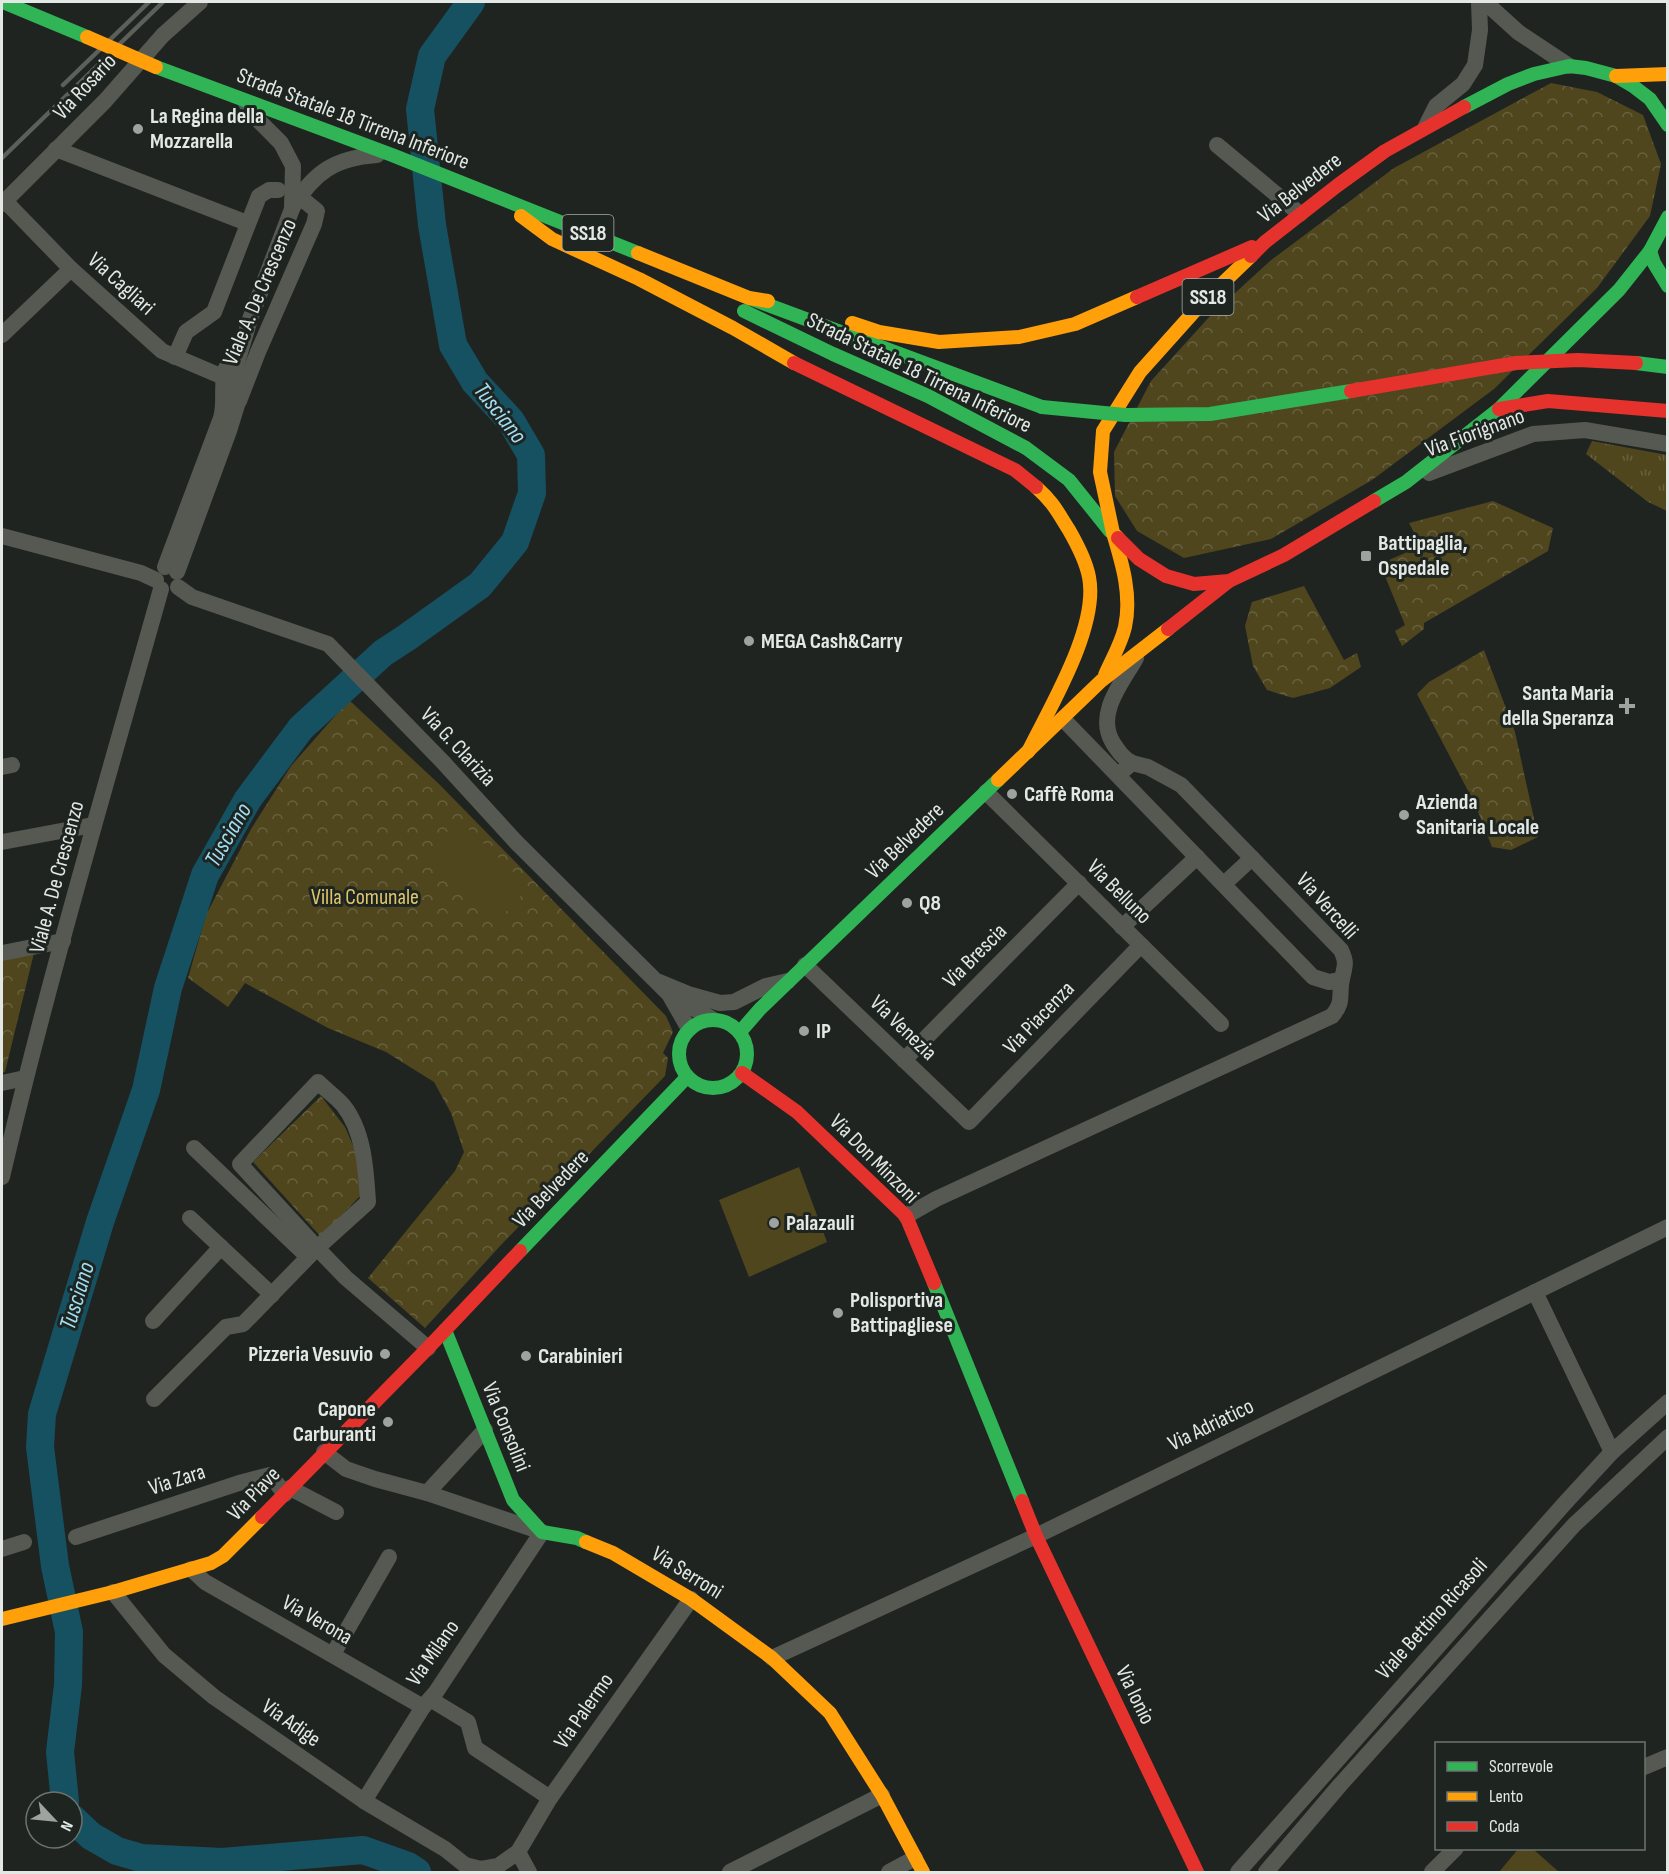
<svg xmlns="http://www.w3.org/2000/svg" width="1669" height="1874" viewBox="0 0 1669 1874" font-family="'Sofia Sans Condensed',sans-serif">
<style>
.grass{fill:url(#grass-tufts)}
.park{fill:url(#park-crowns)}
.pitch{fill:#4f461e}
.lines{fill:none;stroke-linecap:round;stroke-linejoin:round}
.river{stroke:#165162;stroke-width:28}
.street{stroke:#555952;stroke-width:16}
.fast{stroke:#30b455;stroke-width:14}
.slow{stroke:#ff9f0a;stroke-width:14}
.jam{stroke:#e5322d;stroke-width:14}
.rail{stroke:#5b605a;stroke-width:4.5}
.fast-bridge{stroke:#30b455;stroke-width:14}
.slow-bridge{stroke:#ff9f0a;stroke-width:14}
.jam-bridge{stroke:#e5322d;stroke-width:14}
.poi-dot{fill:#9ea3a0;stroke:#1e2521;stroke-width:2}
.labels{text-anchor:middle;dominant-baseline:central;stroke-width:6;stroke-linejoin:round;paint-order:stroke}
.shield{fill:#1e2521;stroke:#a8aeaa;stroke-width:1.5}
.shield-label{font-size:21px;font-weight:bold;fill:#e3e8e5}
.street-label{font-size:22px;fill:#e3e8e5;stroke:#1e2521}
.poi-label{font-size:22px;font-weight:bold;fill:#e3e8e5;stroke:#1e2521;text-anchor:start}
.park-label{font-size:22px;fill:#e0c669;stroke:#1e2521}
.water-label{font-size:24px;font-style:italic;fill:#a0ddf4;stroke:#1e2521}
</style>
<defs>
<pattern id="grass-tufts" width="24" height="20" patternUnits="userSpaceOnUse" patternTransform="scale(1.5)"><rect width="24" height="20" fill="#4f461e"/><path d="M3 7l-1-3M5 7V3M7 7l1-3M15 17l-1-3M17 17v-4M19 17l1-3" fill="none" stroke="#68613f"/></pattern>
<pattern id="park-crowns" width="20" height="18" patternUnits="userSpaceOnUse" patternTransform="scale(1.5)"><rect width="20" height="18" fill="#4f461e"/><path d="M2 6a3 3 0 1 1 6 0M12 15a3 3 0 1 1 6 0" fill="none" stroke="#68613f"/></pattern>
</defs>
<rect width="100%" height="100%" fill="#1f2421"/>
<!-- grass -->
<polygon class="grass" points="1592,441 1667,455 1667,511 1648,502 1586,454"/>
<!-- park -->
<g class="park">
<polygon points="1551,83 1597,92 1643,115 1661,164 1650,216 1597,288 1494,389 1372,480 1271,539 1184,558 1137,531 1115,496 1114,452 1151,381 1211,315 1270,261 1394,168"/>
<polygon points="1493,501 1553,528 1548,551 1424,623 1424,629 1402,646 1395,631 1405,625 1380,564 1421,546 1409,523"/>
<polygon points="1304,586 1344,660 1357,653 1361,667 1330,688 1293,698 1267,690 1253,666 1245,626 1252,602"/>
<polygon points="1484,650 1515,732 1538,837 1511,850 1492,847 1475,804 1417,694 1429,682"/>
<polygon points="349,700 439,784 666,1016 673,1032 663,1053 668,1058 665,1076 500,1246 425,1328 368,1278 455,1171 464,1152 451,1113 434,1082 386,1052 328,1028 245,983 228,1007 188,978 206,915 251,829 291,766"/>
<polygon points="34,953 5,1072 2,1073 2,959"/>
<polygon points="321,1096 345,1127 357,1155 361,1195 321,1237 253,1162"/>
</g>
<!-- pitch -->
<g class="pitch">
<polygon points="459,820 529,887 499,919 429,851"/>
<polygon points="799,1167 827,1242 749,1277 719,1200"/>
<polygon points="1519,1848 1533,1849 1559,1872 1499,1872"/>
</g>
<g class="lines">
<!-- river -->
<g class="river">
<polyline points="65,1802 60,1752 68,1685 69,1632 55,1566 40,1447 42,1414 100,1222 146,1090 168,988 205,875 248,799 301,728 383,653 406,638 480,585 515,542 532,493 531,455 511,421 475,382 453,345 432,225 420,109 432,56 471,2"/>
<polyline points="72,1818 91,1836 117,1851 141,1858 222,1862 363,1850 408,1866 417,1872"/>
</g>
<!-- street -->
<g class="street">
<polyline points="1485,2 1518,32 1569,66"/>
<polyline points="1426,126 1436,106 1463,84 1475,65 1480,30 1479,2"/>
<polyline points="1217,145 1300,214"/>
<polyline points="56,149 247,223"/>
<polyline points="5,201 71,269 162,351 223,377"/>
<polyline points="2,204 105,101 163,35 200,2"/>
<path d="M292 208C314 172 335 158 377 155"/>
<polyline points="2,335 71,269"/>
<polyline points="175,357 186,332 214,312 259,196 269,190 278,190"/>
<polyline points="239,401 258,352 314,224 317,211 306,202"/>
<polyline points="1429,473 1533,434 1585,430 1668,444"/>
<polyline points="2,536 141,573 156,580"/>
<path d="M165 567 221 418C226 401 220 384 226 368"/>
<polyline points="177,572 229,431 238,402 234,373 250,319 292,209 293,166 281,143 252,114 246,103"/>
<polyline points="178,587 192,597 328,644 442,761 516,842 669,994 689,1029"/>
<polyline points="1063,719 1313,977 1329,982 1341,980"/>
<path d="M1132 763C1123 758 1119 752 1113 743 1095 714 1122 683 1136 658"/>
<polyline points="2,767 12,765"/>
<polyline points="986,792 1221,1024"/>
<polyline points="2,842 93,825"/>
<polyline points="1224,884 1252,858"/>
<polyline points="1122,927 1197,857"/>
<polyline points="2,953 63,941"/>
<polyline points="805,965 969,1122 1141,945"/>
<polyline points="659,982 688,994 720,1003 734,1002 766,986 788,981"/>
<polyline points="676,998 712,1019"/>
<polyline points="904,1060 1079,883"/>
<polyline points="2,1083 25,1078"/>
<polyline points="194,1148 308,1257"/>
<path d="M2 1177C48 980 106 785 161 589"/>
<path d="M906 1216 936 1199 1332 1016C1345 1001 1338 995 1342 979 1345 965 1347 963 1341 950L1181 785 1148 767 1132 763 1118 775"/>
<polyline points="190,1218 272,1295"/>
<polyline points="1535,1292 1612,1452"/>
<polyline points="153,1321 221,1247"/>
<path d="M154 1399 226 1327 243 1324 317 1248 368 1202C366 1170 364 1131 343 1105 336 1097 326 1090 318 1082L240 1164 317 1248 346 1278 428 1348"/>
<polyline points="324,1452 346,1469 375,1479 427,1493 542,1532 436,1692 423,1707 364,1801"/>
<polyline points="290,1488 336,1512"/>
<polyline points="427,1493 485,1430"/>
<polyline points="76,1537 239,1483 270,1475 285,1494"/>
<polyline points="2,1549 24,1542"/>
<polyline points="191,1569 205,1582 423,1707"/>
<polyline points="113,1592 164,1655 214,1697 364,1801 445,1849 465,1865 470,1872"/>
<polyline points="333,1654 389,1557"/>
<polyline points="772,1658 1036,1536 1668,1227"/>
<polyline points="430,1699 468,1722 475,1748 550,1798"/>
<polyline points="1644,1767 1668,1757"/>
<polyline points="518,1852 529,1872"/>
<polyline points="465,1865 481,1869 498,1866 518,1852 550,1798 691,1599"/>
<polyline points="730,1872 882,1795"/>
<polyline points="889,1872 915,1858"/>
<polyline points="1238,1872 1565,1503 1612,1452 1668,1402"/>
<polyline points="1266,1872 1340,1785 1574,1525 1668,1437"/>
<polyline points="1432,1872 1456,1848"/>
</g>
<!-- fast -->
<g class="fast">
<polyline points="3,2 87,37"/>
<polyline points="156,67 392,155 638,253"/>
<polyline points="1464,107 1508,84 1534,74 1569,66 1586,68 1616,76 1633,86 1650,99 1668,125"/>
<polyline points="1650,251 1654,263 1668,286"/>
<polyline points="749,298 1042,407"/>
<polyline points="744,311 833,354 928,396 1026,448 1069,480 1110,531"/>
<polyline points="1636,363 1668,367"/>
<polyline points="1374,501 1406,482 1499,409 1619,290 1650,251 1668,217"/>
<circle cx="713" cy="1054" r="34"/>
<polyline points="740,1032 760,1009 998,780"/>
<polyline points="520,1251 687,1077"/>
<polyline points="934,1283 1022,1501"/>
<polyline points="445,1330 513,1500 542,1532 577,1538 586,1542"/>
</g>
<!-- slow -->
<g class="slow">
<polyline points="1616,76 1668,74"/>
<polyline points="521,216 552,239 639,279 733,328 794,363"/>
<polyline points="638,253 749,298 768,301"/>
<polyline points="852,323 879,332 939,342 1019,337 1075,324 1137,297"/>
<polyline points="1118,538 1113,533 1100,472 1103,431 1140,372 1200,305 1251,256"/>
<path d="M1105 675C1112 659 1121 644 1125 627 1132 595 1122 563 1113 533"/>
<path d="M1028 752C1050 707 1099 627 1089 577 1086 561 1077 544 1069 530 1057 511 1053 502 1036 487"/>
<polyline points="998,780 1101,681 1168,629"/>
<polyline points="586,1542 613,1553 691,1599 772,1658 830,1713 882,1795 923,1872"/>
<polyline points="2,1619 113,1592 211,1563 223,1556 262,1517"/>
</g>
<!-- jam -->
<g class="jam">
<polyline points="1251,256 1265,242 1338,185 1385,151 1464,107"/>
<polyline points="1137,297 1252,247"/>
<polyline points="794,363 1015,470 1036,487"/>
<polyline points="1499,409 1548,401 1668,411"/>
<polyline points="1118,538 1139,559 1166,576 1194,584 1229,581 1284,555 1374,501"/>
<polyline points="1168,629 1229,581"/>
<polyline points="742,1073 797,1112 906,1216 934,1283"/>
<polyline points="1022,1501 1036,1536 1197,1872"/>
<polyline points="262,1517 428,1348 520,1251"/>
</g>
<!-- rail -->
<g class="rail">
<polyline points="63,85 149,2"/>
<polyline points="2,158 163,2"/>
</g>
<!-- fast-bridge -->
<polyline class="fast-bridge" points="1042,407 1125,415 1210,414 1351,391"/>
<!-- slow-bridge -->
<polyline class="slow-bridge" points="87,37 156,67"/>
<!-- jam-bridge -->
<polyline class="jam-bridge" points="1351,391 1516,363 1578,360 1636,363"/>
</g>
<!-- markers -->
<g class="poi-dot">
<circle cx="138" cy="129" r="6"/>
<rect x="1360" y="550" width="12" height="12" rx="3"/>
<circle cx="749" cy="641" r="6"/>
<path d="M1624 697h6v6h6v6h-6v6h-6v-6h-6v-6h6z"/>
<circle cx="1012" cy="794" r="6"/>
<circle cx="1404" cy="815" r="6"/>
<circle cx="907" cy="903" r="6"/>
<circle cx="804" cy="1031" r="6"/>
<circle cx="774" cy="1223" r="6"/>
<circle cx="838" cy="1313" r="6"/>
<circle cx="385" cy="1354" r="6"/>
<circle cx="526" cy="1356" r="6"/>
<circle cx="388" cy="1422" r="6"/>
</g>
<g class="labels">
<!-- shield labels -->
<g class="shield">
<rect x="562.5" y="215" width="51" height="36" rx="4.5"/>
<rect x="1182.5" y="279" width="51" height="36" rx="4.5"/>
</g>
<g class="shield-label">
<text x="588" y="233">SS18</text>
<text x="1208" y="297">SS18</text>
</g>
<!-- street labels -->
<g class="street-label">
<text transform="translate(85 87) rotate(-47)">Via Rosario</text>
<text transform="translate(353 119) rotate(21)">Strada Statale 18 Tirrena Inferiore</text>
<text transform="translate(1300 188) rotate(-38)">Via Belvedere</text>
<text transform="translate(121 284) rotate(42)">Via Cagliari</text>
<text transform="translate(260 292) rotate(-67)">Viale A. De Crescenzo</text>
<text transform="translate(919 373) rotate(26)">Strada Statale 18 Tirrena Inferiore</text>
<text transform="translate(1475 433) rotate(-20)">Via Fiorignano</text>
<text transform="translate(458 747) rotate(47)">Via G. Clarizia</text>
<text transform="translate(905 841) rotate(-44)">Via Belvedere</text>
<text transform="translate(57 877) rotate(-75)">Viale A. De Crescenzo</text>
<text transform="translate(1119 892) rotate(45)">Via Belluno</text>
<text transform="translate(1327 906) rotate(48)">Via Vercelli</text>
<text transform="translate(975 956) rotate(-45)">Via Brescia</text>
<text transform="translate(1039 1018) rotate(-46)">Via Piacenza</text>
<text transform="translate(903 1028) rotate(44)">Via Venezia</text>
<text transform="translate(874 1159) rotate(45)">Via Don Minzoni</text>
<text transform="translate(551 1189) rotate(-46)">Via Belvedere</text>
<text transform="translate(1211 1425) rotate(-26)">Via Adriatico</text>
<text transform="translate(506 1427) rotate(68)">Via Consolini</text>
<text transform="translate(177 1480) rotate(-18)">Via Zara</text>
<text transform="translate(254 1494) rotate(-46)">Via Piave</text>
<text transform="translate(687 1573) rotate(32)">Via Serroni</text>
<text transform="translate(1432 1619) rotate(-48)">Viale Bettino Ricasoli</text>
<text transform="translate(317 1620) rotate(30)">Via Verona</text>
<text transform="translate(433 1653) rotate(-55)">Via Milano</text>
<text transform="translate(1135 1695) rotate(64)">Via Ionio</text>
<text transform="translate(584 1711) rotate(-55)">Via Palermo</text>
<text transform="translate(291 1723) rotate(35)">Via Adige</text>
</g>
<!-- poi labels -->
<g class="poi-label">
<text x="150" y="116">La Regina della<tspan x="150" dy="25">Mozzarella</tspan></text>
<text x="1378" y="543">Battipaglia,<tspan x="1378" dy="25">Ospedale</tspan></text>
<text x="761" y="641">MEGA Cash&amp;Carry</text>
<text x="1614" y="693" text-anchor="end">Santa Maria<tspan x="1614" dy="25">della Speranza</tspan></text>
<text x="1024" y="794">Caffè Roma</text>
<text x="1416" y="802">Azienda<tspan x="1416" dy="25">Sanitaria Locale</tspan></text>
<text x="919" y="903">Q8</text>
<text x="816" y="1031">IP</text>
<text x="786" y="1223">Palazauli</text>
<text x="850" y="1300">Polisportiva<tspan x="850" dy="25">Battipagliese</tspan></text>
<text x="373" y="1354" text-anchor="end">Pizzeria Vesuvio</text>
<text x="538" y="1356">Carabinieri</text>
<text x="376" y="1409" text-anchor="end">Capone<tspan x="376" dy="25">Carburanti</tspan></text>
</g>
<!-- park labels -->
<g class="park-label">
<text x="365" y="897">Villa Comunale</text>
</g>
<!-- water labels -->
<g class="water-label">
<text transform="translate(500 413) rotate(52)">Tusciano</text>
<text transform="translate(228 835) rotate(-60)">Tusciano</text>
<text transform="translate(77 1296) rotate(-73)">Tusciano</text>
</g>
</g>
<!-- border -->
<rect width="1669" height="1874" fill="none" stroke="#e3e8e5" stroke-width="6"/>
<!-- legend -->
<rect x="1435" y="1742" width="210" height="108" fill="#1e2521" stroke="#6d736f" stroke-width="1.5"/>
<rect x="1447" y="1762" width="30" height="9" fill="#30b455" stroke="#6d736f" stroke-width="1.5"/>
<text x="1489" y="1772" font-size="18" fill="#e3e8e5">Scorrevole</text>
<rect x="1447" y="1792" width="30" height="9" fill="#ff9f0a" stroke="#6d736f" stroke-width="1.5"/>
<text x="1489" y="1802" font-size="18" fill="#e3e8e5">Lento</text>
<rect x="1447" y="1822" width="30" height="9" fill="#e5322d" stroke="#6d736f" stroke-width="1.5"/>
<text x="1489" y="1832" font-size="18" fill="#e3e8e5">Coda</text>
<!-- north arrow -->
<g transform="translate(54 1820) rotate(116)"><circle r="28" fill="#1e2521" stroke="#6d736f" stroke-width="1.5"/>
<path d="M0-4.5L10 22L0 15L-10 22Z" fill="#9ea3a0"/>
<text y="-9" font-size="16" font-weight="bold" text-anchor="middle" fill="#e3e8e5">N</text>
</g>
</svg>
